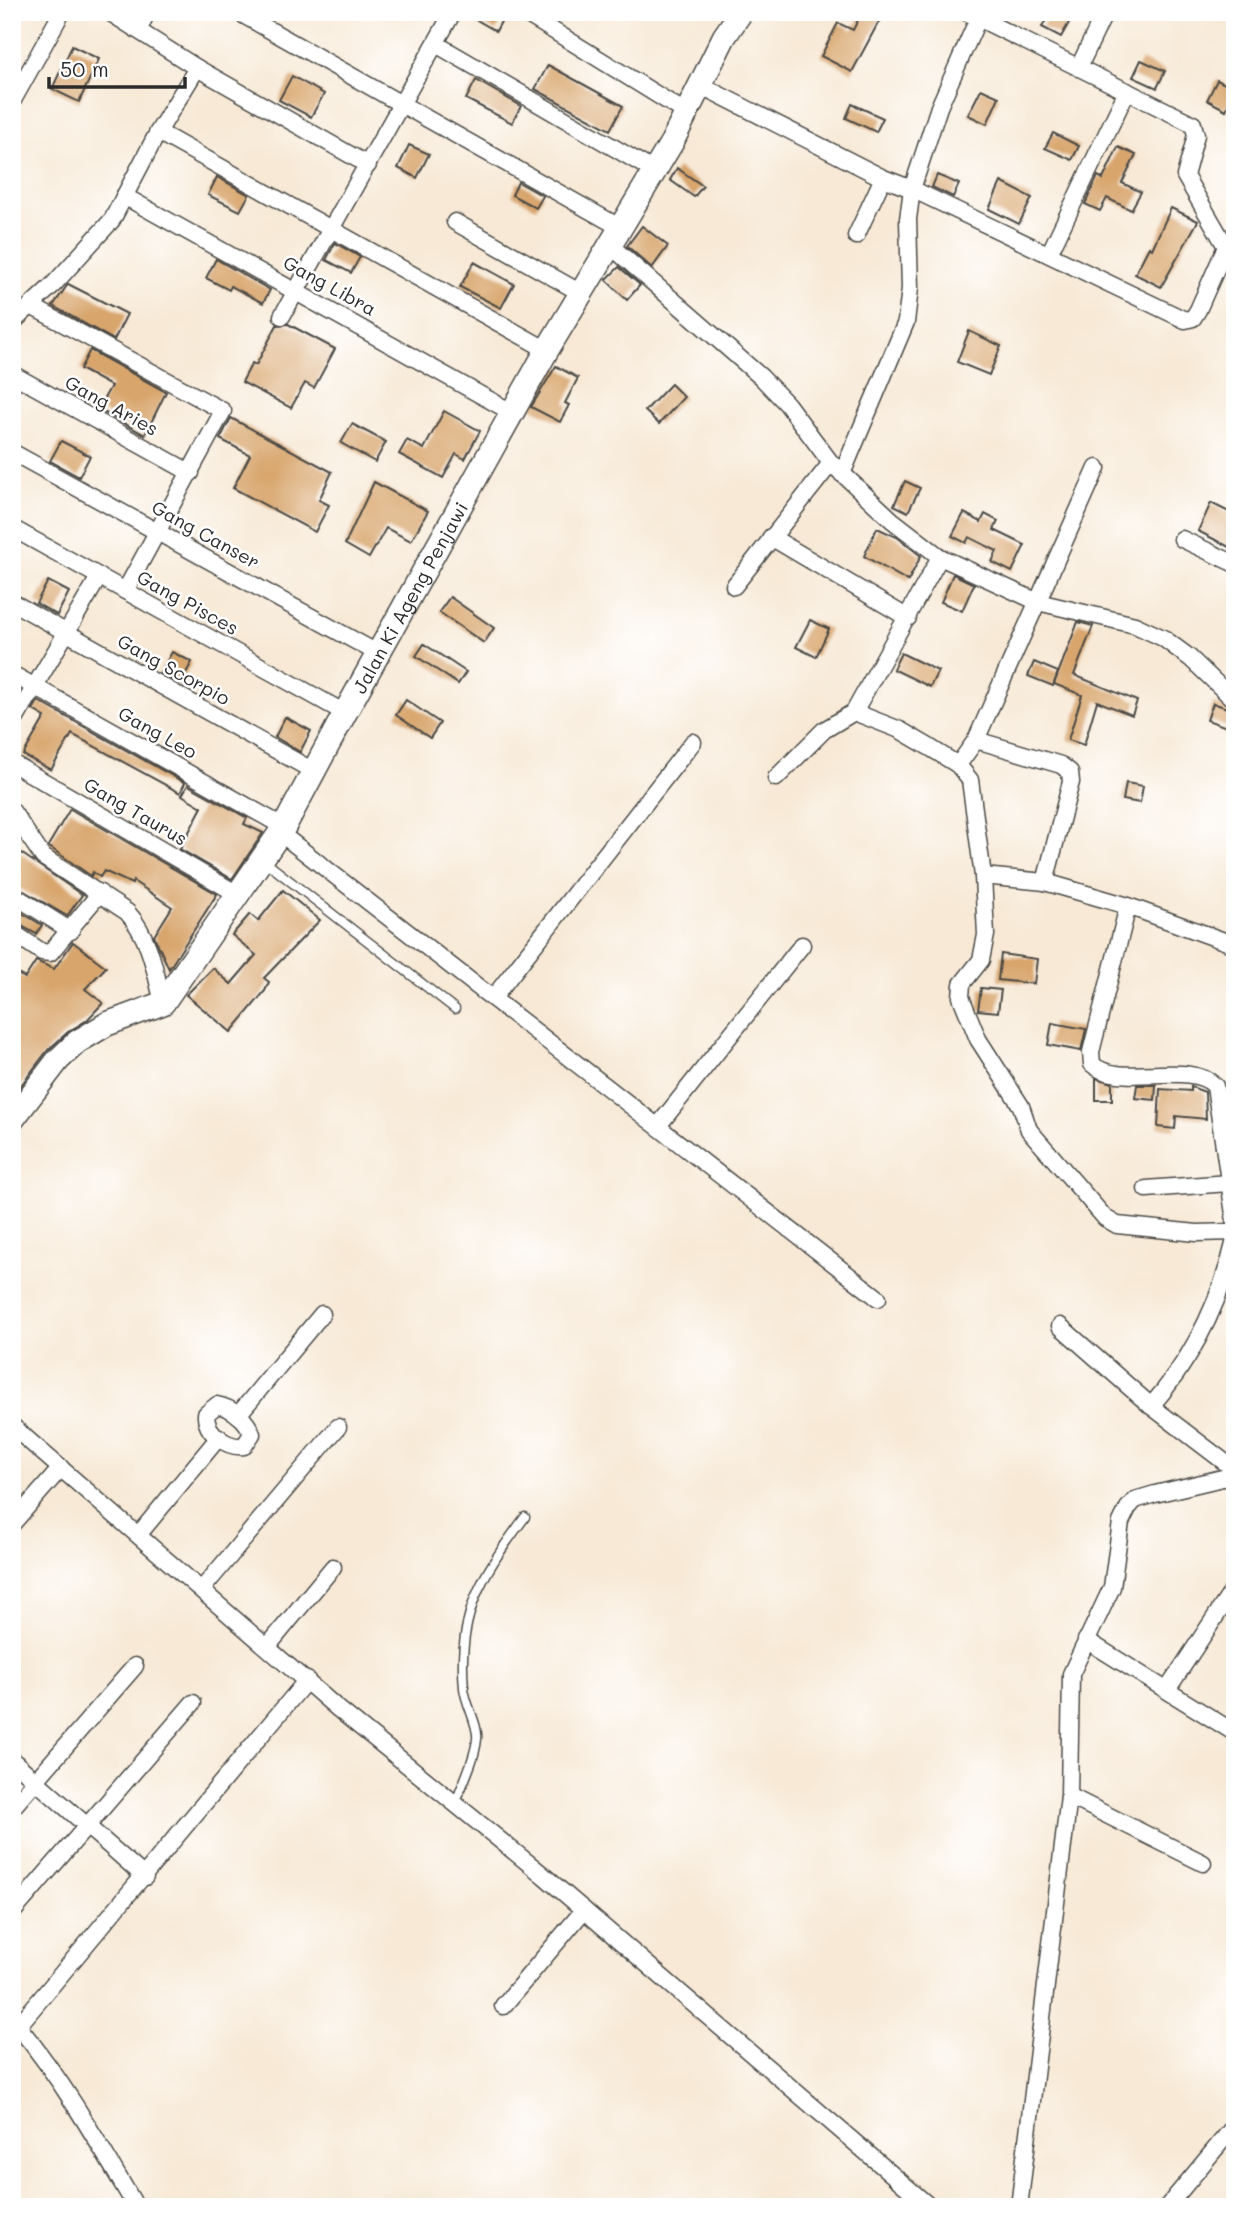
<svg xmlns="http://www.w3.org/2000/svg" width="1247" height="2219" viewBox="0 0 1247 2219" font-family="Mali,sans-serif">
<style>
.building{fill:#d8a56c}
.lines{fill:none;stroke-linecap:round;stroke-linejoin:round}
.service-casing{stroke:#4a4845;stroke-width:11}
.minor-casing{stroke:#4a4845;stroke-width:19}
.secondary-casing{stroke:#4a4845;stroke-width:26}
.service{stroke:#fff;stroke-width:8}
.minor{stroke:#fff;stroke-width:16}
.secondary{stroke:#fff;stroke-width:23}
.labels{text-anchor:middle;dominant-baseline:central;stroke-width:5;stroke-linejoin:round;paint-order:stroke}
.street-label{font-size:19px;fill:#2b2b2b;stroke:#fff}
</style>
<rect width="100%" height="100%" fill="#fff"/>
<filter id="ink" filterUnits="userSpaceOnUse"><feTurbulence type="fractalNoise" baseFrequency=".0143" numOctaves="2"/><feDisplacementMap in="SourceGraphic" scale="14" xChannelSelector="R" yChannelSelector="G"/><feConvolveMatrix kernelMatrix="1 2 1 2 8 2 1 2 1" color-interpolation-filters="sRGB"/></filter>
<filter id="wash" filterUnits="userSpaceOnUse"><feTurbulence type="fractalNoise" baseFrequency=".00686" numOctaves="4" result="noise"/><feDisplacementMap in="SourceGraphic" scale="28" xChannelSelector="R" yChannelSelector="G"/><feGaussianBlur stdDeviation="1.57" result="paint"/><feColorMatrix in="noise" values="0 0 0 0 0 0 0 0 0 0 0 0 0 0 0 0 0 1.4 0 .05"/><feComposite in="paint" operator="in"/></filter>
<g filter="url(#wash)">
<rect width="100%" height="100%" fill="#f7e9d6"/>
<g id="blocks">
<!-- building -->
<g class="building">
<polygon points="463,12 506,12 496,31"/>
<polygon points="862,12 884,12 852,72 821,56 838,23 853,30"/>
<polygon points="1050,12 1075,12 1061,37 1042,27"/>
<polygon points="72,46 99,59 79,102 52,89"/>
<polygon points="1141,60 1165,71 1157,88 1133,77"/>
<polygon points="548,65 623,106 610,130 535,89"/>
<polygon points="292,76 324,94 311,117 279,100"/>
<polygon points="476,80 521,106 512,123 466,99"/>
<polygon points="1217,80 1235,89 1226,110 1207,100"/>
<polygon points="981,89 999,97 987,124 968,115"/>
<polygon points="852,104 883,118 876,132 846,118"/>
<polygon points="1053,133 1079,146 1072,160 1045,148"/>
<polygon points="409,145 429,154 417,178 398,168"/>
<polygon points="1118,147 1136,155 1122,183 1141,192 1131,210 1107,198 1100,211 1085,204 1098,176 1103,179"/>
<polygon points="677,168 703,186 694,197 670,180"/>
<polygon points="937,175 959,184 953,197 932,187"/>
<polygon points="217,177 249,195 240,211 208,195"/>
<polygon points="518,182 543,196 536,208 512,195"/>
<polygon points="1001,182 1032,198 1019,224 989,209"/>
<polygon points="1171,208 1198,221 1161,287 1135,274 1149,247 1152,249"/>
<polygon points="642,226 668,246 652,268 627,246"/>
<polygon points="335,243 360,257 351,273 326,260"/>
<polygon points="216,259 270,290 263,303 231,286 229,290 206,278"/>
<polygon points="474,262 514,284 501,308 460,287"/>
<polygon points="619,267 640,285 627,300 606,280"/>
<polygon points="68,284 127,314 114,340 53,306"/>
<polygon points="288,324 335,349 314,388 305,383 291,408 242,382 252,363 256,365 277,325"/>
<polygon points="969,331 1001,346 989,375 957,362"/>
<polygon points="90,350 166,392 145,435 98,409 111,386 80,369"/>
<polygon points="556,366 578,378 565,403 569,405 560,422 531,407"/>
<polygon points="671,384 684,397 659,424 645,411"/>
<polygon points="444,411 480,431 465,459 456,454 443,478 399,454 407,440 424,449"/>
<polygon points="231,418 332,472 319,500 329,505 315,532 233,488 250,455 220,439"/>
<polygon points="352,424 386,442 375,462 341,443"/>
<polygon points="61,441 90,456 79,477 50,461"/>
<polygon points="905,481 920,488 908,512 894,505"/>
<polygon points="374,482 428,511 411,541 386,528 369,558 345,544"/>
<polygon points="1211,503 1235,515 1235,550 1198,531"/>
<polygon points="964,513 981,522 985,514 998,521 994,530 1025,545 1012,572 992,562 997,551 969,537 966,543 952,536"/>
<polygon points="877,528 897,537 921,556 908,581 864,556"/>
<polygon points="953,574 974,584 962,611 941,602"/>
<polygon points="48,581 69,592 57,615 36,603"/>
<polygon points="450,597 494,628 484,643 439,612"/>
<polygon points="810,620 829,629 816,657 796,647"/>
<polygon points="1078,622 1093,626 1074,675 1137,701 1132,715 1097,701 1084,745 1068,740 1082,695 1054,684"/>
<polygon points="424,644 466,672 458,684 416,656"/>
<polygon points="172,652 192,662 180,684 160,673"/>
<polygon points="901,653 938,671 930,687 893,669"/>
<polygon points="1034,662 1058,672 1053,686 1028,676"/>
<polygon points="406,700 440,723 430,738 396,715"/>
<polygon points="38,701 185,783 180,793 72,734 51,770 23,755 45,717 33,710"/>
<polygon points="1213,703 1235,711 1235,730 1207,720"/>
<polygon points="285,717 311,731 300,752 275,737"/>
<polygon points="1126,783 1143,786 1140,803 1123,800"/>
<polygon points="188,785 247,818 244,824 263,833 232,879 180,849 202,807 182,795"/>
<polygon points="70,809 217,894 169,969 154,936 172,907 133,881 132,884 104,871 100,877 93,872 91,876 48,846"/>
<polygon points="21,853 82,895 67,916 12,884 12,866"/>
<polygon points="283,890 320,920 264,978 269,982 265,991 231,1032 186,995 213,968 231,984 256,955 232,935 250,914 258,921"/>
<polygon points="12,907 42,925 36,934 12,921"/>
<polygon points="73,942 106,967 85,989 103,1003 87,1020 68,1032 48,1050 12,1097 12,971 25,978 36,961 54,969"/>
<polygon points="1001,954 1037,959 1034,984 998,980"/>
<polygon points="981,988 1001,990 998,1012 978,1010"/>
<polygon points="1052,1023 1086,1029 1081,1051 1048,1045"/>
<polygon points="1096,1078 1112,1083 1112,1100 1096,1100"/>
<polygon points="1137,1085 1156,1085 1155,1100 1135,1098"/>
<polygon points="1191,1087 1205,1092 1206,1119 1176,1116 1175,1129 1158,1127 1160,1089 1191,1091"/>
</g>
</g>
</g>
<g filter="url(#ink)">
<use href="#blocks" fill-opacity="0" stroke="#4a4845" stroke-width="2"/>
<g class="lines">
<defs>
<g id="service">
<polyline points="263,860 455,1009"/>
<path d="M455 1805C462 1784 475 1760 477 1739 479 1726 465 1703 464 1688 457 1613 482 1575 525 1517"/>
</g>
<g id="minor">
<polyline points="109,12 197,68 158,132 547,350"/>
<polyline points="238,12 621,228"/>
<polyline points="523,12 685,112"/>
<polyline points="966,12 1193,124 1196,135 1185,176 1235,262"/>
<polyline points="139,29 147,12"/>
<polyline points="436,44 654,171"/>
<polyline points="1079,67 1105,12"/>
<polyline points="197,68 368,165"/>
<polyline points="700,85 883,178 912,189 1185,320 1193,318 1198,310 1225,249"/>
<polyline points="12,102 62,12"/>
<polyline points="124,196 513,413"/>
<polyline points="455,222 581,293"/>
<polyline points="856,236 883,178"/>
<polyline points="611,246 761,377 787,404 831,463 892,520 940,557 1038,602 1135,625 1163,638 1190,658 1235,701"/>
<polyline points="1049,254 1127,91"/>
<polyline points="31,306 223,411 125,591"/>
<polyline points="282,316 453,12"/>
<polyline points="12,323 53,285 112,220 158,132"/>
<polyline points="12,374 191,473"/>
<polyline points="12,452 379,654"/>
<polyline points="842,474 906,322 910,288 908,219 912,189 939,107 981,12"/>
<polyline points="12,528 345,713"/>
<polyline points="771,537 908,618"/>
<polyline points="1182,539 1235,564"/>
<polyline points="734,586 831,463"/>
<polyline points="12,602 315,772"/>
<polyline points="12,674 284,827"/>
<polyline points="854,712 940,557"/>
<polyline points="12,725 99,577"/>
<polyline points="976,740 1097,468"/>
<polyline points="12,763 239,895"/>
<polyline points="958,765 976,740 1061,765 1070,772 1071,782 1045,882"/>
<polyline points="776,778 824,730 854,712 900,730 929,747 958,765 970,780 983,876 986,935 981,960 962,984 961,997 978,1039 1021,1106 1029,1130 1105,1218 1117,1225 1197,1233 1235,1232"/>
<path d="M12 811 43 857 127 912C150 937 155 971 163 1003"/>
<polyline points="280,833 878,1298"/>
<polyline points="983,876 1045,882 1128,906 1235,945"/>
<polyline points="12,894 71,931"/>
<path d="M1128 906 1091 1052 1092 1064C1118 1089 1190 1059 1215 1086L1235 1221"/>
<polyline points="12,932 42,952 50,953 100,893"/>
<polyline points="493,998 693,742"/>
<polyline points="658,1126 802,945"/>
<polyline points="1146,1189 1229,1183"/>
<polyline points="1060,1326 1151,1406 1235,1470"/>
<path d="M217 1405C232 1408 247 1419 252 1434L244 1446C227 1448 205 1433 206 1414Z"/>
<path d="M1151 1406C1194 1357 1220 1303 1235 1240"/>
<polyline points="238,1415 322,1314"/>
<polyline points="12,1426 337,1708 543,1875 930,2207"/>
<polyline points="12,1524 61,1468"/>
<polyline points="139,1534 219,1437"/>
<polyline points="203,1588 338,1427"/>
<polyline points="1086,1640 1235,1733"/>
<polyline points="268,1646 333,1567"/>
<polyline points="1167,1690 1235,1587"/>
<polyline points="12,1760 145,1877"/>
<polyline points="1069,1796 1203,1863"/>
<polyline points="12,1808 135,1666"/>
<polyline points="12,1913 193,1703"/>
<polyline points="503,2006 584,1910"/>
<polyline points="12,2018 18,2026 307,1680"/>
<path d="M18 2026C64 2082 99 2144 136 2207"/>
<polyline points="1019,2207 1069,1796 1071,1674 1112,1587 1121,1522 1128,1508 1135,1500 1155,1494 1235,1475"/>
<polyline points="1167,2207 1235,2125"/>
</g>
<g id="secondary">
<path id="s1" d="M12 1120 58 1060 77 1042 107 1024 163 1003 284 827 345 713 547 350 672 142 724 37 741 12"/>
</g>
</defs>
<!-- service casing -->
<use href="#service" class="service-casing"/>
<!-- minor casing -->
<use href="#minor" class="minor-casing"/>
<!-- secondary casing -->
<use href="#secondary" class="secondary-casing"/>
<!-- service -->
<use href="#service" class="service"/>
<!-- minor -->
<use href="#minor" class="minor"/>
<!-- secondary -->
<use href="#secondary" class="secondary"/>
</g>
</g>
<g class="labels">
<!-- street labels -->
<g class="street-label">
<text transform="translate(330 285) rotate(29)">Gang Libra</text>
<text transform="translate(112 405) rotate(29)">Gang Aries</text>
<text transform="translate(206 534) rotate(29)">Gang Canser</text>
<text stroke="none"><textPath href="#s1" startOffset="672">Jalan Ki Ageng Penjawi</textPath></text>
<text transform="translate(188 602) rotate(29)">Gang Pisces</text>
<text transform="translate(174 669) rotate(29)">Gang Scorpio</text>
<text transform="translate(158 732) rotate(29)">Gang Leo</text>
<text transform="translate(136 811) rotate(30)">Gang Taurus</text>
</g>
</g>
<!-- margin -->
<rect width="1247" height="2219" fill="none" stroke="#fff" stroke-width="42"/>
<!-- scale -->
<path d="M49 77v10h136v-10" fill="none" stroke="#2b2b2b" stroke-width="3.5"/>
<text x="60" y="77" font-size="21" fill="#2b2b2b" stroke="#ffffff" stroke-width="5" paint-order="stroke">50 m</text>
</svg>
